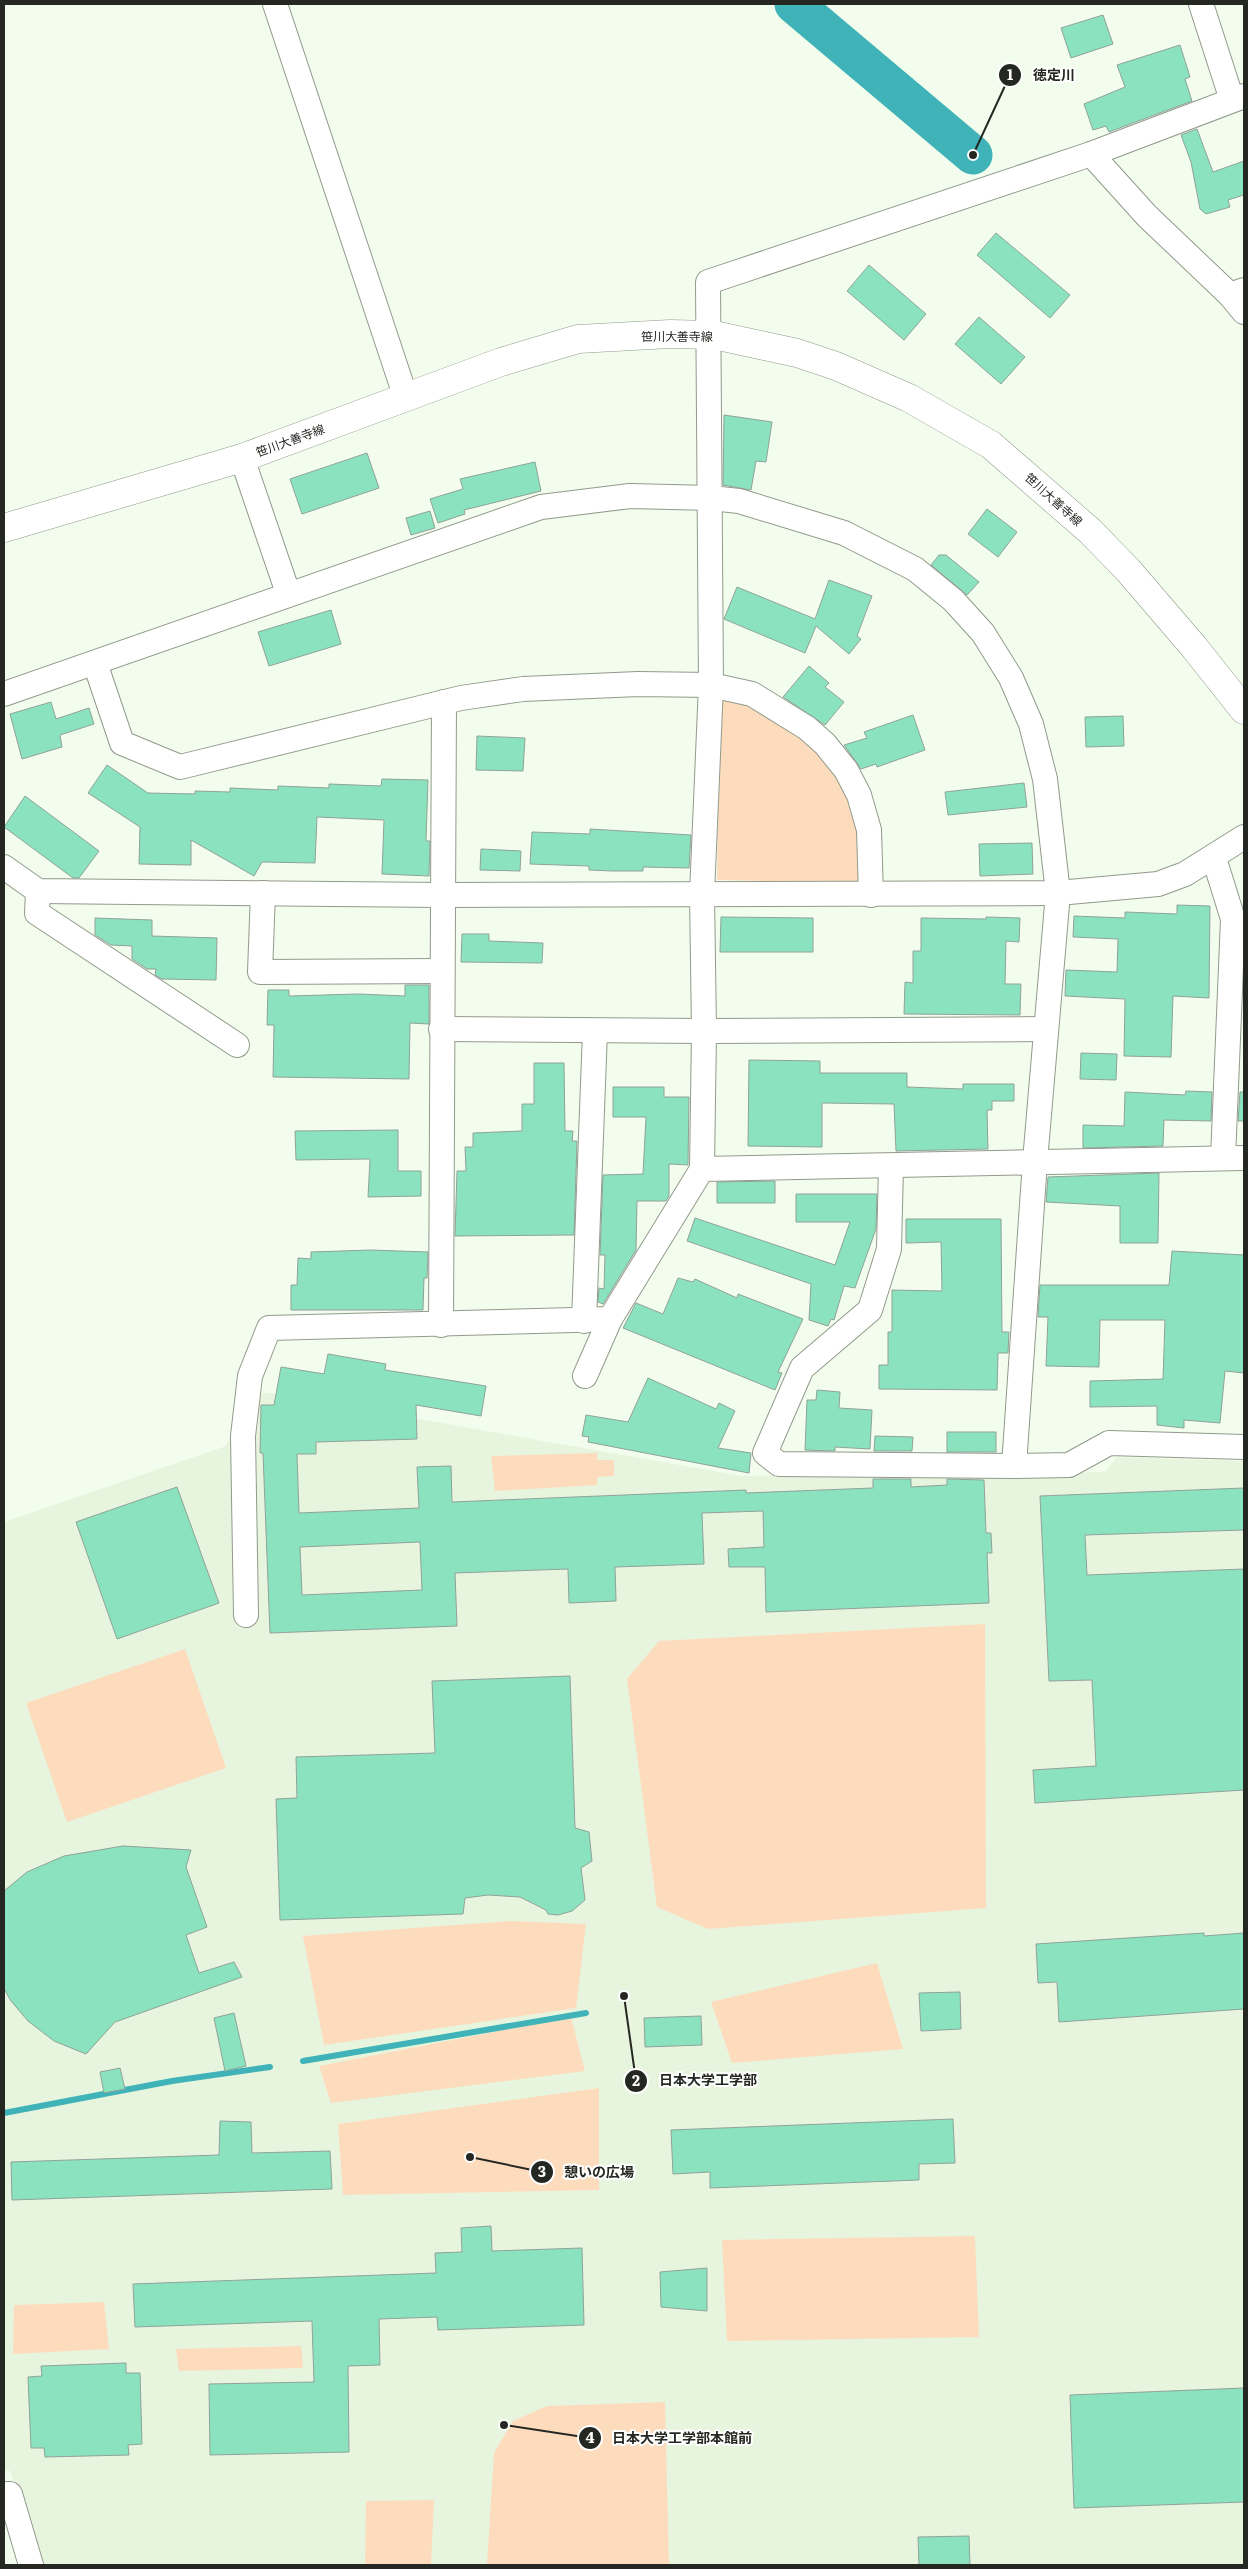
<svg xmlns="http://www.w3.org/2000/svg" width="1248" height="2569" viewBox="0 0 1248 2569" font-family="Literata,'Noto Sans JP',serif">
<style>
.built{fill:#e7f5de}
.green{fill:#fddcbd}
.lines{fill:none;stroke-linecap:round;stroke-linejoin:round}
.stream{stroke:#3fb3b8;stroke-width:6}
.river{stroke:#3fb3b8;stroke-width:39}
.building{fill:#8ae3be;stroke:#90a299;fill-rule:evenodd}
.minor-casing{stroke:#919a8b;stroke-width:26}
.tertiary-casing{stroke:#919a8b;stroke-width:29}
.minor{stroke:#fff;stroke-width:24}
.tertiary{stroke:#fff;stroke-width:28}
.labels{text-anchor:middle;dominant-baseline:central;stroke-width:4;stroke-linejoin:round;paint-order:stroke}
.street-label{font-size:12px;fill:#252822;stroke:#fff}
.leader{fill:none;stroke:#252822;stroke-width:2}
.callout-dot{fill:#252822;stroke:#fff;stroke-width:2}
.mark-label{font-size:15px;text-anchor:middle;font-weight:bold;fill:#fff}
.callout-label{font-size:14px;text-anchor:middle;font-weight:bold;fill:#252822;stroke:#fff;stroke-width:4;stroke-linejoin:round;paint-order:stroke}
</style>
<rect width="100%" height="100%" fill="#f3fded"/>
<!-- built -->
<polygon class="built" points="271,1393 742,1476 1105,1472 1117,1457 1244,1461 1244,2565 41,2565 10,2471 4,2471 4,1522 226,1446 253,1394"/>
<!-- green -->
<g class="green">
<polygon points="719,697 758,708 807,738 852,794 864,841 859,883 717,880"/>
<polygon points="597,1453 597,1460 614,1460 614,1476 597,1477 597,1485 495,1491 491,1456"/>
<polygon points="985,1624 986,1908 708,1929 657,1907 627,1679 659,1641"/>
<polygon points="185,1649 226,1768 67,1822 26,1703"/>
<polygon points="511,1921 586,1924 576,2008 324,2045 303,1936"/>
<polygon points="877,1963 903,2049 732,2063 711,2002"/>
<polygon points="571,2017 585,2071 331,2103 319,2066"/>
<polygon points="599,2088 599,2190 343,2195 338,2124"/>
<polygon points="975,2236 979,2337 727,2341 722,2240"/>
<polygon points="104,2302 109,2349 13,2354 14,2305"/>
<polygon points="301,2346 303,2368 179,2371 176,2349"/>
<polygon points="665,2402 669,2565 487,2565 494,2453 513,2421 547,2406"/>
<polygon points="434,2500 431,2565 365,2565 366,2501"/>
</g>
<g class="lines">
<!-- stream -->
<g class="stream">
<polyline points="303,2061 586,2013"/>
<polyline points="4,2113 172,2081 270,2067"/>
</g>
<!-- river -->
<polyline class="river" points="794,4 973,155"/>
</g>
<!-- building -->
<g class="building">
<polygon points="1103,15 1113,44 1071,58 1061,28"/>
<polygon points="1180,45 1190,77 1185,79 1192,101 1109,132 1106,126 1093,130 1084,104 1125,87 1117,65"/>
<polygon points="1197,129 1213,172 1244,161 1244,195 1228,200 1230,207 1206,214 1200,209 1191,162 1181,135"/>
<polygon points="996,233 1070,295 1050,318 977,255"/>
<polygon points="869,265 926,314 904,340 847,291"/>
<polygon points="979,317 1025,357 1001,384 955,344"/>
<polygon points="724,415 772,422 766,462 756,461 751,490 723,485"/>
<polygon points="367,453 379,488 302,514 290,479"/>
<polygon points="535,462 541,491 464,510 465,514 438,523 430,499 463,489 460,479"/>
<polygon points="987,509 1017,532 998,557 968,534"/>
<polygon points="430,511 435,528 411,535 406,518"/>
<polygon points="939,555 946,555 979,582 967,595 931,565"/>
<polygon points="829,580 872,596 857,636 861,639 849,654 816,626 805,653 724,619 737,587 815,619"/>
<polygon points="331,610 341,644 269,666 258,632"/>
<polygon points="809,666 829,683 825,687 844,702 825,725 783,697"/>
<polygon points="51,702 56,719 89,708 94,724 60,735 62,747 22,759 10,714"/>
<polygon points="913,715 925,750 877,767 876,764 861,769 844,745 867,738 864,732"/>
<polygon points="1123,716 1124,746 1086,747 1085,717"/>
<polygon points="477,736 525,738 523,771 476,770"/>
<polygon points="107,765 148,793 195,794 195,791 230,792 230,788 278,790 278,786 329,788 329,784 381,786 382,779 428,780 426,841 430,841 429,876 382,874 384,820 317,817 315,863 262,862 254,876 191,840 191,865 139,864 140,827 88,793"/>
<polygon points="1024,783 1027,807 948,815 945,792"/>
<polygon points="25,796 99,851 79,878 73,878 4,827"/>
<polygon points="590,829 691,835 689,868 643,867 643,871 612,871 589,870 589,866 530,864 532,832 590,834"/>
<polygon points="1032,843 1033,874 980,876 979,844"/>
<polygon points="481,849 521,851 520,871 480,870"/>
<polygon points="1177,905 1210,906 1209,998 1173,996 1171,1057 1124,1056 1125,999 1065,996 1066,970 1117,972 1118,939 1073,937 1074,916 1125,918 1125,912 1177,914"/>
<polygon points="721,917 813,918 813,952 720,952"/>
<polygon points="986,917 1020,918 1019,942 1006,941 1005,984 1021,984 1020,1015 904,1014 905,982 913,983 913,951 921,951 921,918 986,919"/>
<polygon points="95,918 152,920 152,936 217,938 216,980 162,979 155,975 156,969 147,969 132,959 132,946 111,945 95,935"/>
<polygon points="462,934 489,934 489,941 543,943 542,963 461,962"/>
<polygon points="405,985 429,985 429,1024 410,1023 409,1079 273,1077 274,1025 267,1025 268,990 289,990 289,996 358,994 405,996"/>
<polygon points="1081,1053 1117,1054 1116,1080 1080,1079"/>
<polygon points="749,1060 820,1061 820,1073 907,1073 907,1087 963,1089 963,1084 1014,1084 1014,1101 992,1101 992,1110 987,1110 988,1149 896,1151 894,1104 822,1103 822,1147 748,1146"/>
<polygon points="534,1063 564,1063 565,1131 573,1131 572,1141 577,1141 574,1235 455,1236 457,1171 466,1171 465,1147 473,1147 473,1133 522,1131 522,1104 534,1104"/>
<polygon points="613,1087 664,1087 664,1097 689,1097 688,1165 669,1164 669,1196 666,1201 637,1201 636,1250 603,1304 598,1302 599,1288 604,1289 605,1255 600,1255 603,1175 643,1174 646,1117 613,1117"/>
<polygon points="1186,1091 1212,1092 1211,1121 1164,1120 1163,1146 1083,1148 1083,1125 1124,1126 1125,1092 1185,1095"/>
<polygon points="1240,1092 1244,1092 1244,1121 1238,1121"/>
<polygon points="398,1130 398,1171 421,1171 421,1196 368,1197 370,1159 296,1160 295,1131"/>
<polygon points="1159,1173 1158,1243 1120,1243 1120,1206 1046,1202 1048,1177"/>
<polygon points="775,1181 775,1203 717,1203 717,1182"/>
<polygon points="796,1194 877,1194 876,1229 855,1288 844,1286 834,1320 831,1319 828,1326 809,1320 811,1284 687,1241 695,1218 835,1265 850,1222 796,1222"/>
<polygon points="906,1219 1001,1219 1002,1332 1009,1332 1008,1353 998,1353 997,1390 879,1389 879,1365 888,1365 888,1332 892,1332 892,1290 942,1291 941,1242 906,1243"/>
<polygon points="371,1250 428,1252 427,1278 424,1278 423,1310 291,1310 291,1285 297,1285 298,1258 311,1259 311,1252"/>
<polygon points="1172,1251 1244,1255 1244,1373 1225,1371 1220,1423 1184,1420 1184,1428 1157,1425 1157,1406 1090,1407 1090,1381 1163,1379 1165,1320 1100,1320 1099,1367 1046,1366 1048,1317 1038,1317 1040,1285 1169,1285"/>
<polygon points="678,1278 693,1282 695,1279 737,1298 738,1294 803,1319 778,1372 782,1373 775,1390 623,1328 636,1303 663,1314"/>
<path d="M328 1354 386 1364 385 1370 486 1386 481 1416 416 1405 417 1439 316 1442V1454H297L299 1513 419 1508 417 1467 451 1466 452 1502 746 1490V1493L873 1488V1479H911V1487L947 1485V1479L984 1480 986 1533H991L992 1553H987L989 1603 766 1612 765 1567H729L728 1549 764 1547 763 1511 702 1513 704 1564 615 1567 616 1601 569 1603 568 1569 455 1573 457 1626 270 1633 263 1453H260L261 1405H274L281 1367 324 1374ZM420 1542 422 1590 302 1595 300 1547Z"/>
<polygon points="648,1378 716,1409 719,1403 735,1411 718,1448 751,1453 749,1473 588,1442 589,1437 582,1436 586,1415 628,1422"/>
<polygon points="817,1390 840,1392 839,1408 872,1410 870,1449 835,1447 835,1451 805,1450 807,1400 816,1400"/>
<rect x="947" y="1432" width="49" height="20"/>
<polygon points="875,1436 913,1437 912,1451 874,1451"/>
<polygon points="177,1487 219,1603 117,1639 76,1522"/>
<polygon points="1244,1488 1244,1530 1085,1535 1087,1575 1244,1569 1244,1790 1035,1803 1033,1770 1096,1766 1092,1680 1049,1681 1040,1496"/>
<polygon points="570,1676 575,1828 589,1832 592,1861 581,1868 585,1900 572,1911 558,1915 548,1914 546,1910 520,1897 488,1895 465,1898 463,1914 280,1920 276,1799 297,1798 296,1757 435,1753 432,1681"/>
<polygon points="123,1846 191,1850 186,1867 207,1927 186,1935 199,1973 234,1962 242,1977 115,2022 86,2054 54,2041 28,2021 11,2001 4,1989 4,1891 27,1872 64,1856"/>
<polygon points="1204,1933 1204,1936 1244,1933 1244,2009 1059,2022 1057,1982 1038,1983 1036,1944"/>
<polygon points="960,1992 961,2029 921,2031 919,1993"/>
<polygon points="234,2013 246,2066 225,2071 214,2018"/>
<polygon points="701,2016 702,2045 645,2047 644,2018"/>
<polygon points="120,2068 125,2089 104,2093 100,2072"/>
<polygon points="953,2119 955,2163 919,2164 919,2180 710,2188 710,2172 673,2174 671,2130"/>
<polygon points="220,2121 251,2122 252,2153 330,2151 332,2189 12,2200 11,2162 219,2155"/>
<polygon points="491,2226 492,2251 582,2248 584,2325 438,2330 437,2317 379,2319 380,2365 348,2366 349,2452 210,2455 209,2384 314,2382 312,2321 135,2327 133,2284 436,2273 435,2253 462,2252 461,2228"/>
<polygon points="707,2268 707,2311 661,2307 660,2272"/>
<polygon points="126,2363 126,2373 140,2373 142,2444 128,2445 129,2455 45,2457 44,2448 31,2448 28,2377 42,2376 41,2366"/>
<polygon points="1244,2388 1244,2502 1074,2508 1070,2395"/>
<polygon points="969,2536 970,2565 919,2565 918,2537"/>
</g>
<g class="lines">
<defs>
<g id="minor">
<polyline points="275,4 406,398"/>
<polyline points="1201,4 1232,100"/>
<polyline points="1091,154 1147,216 1230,295"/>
<polyline points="1244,290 1230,295 1244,312"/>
<polyline points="242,458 288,593"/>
<polyline points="95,663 122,743 180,767 461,698 523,689 638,684 711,685 752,694 807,728 825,744 846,770 859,795 869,830 871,895"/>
<polyline points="4,694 541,507 630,496 711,498 739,501 844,533 915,569 953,600 983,633 1011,678 1031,724 1045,779 1058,893 1035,1161 1014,1466 1069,1465 1109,1443 1244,1447"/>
<polyline points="1214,858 1233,919 1223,1158"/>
<polyline points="4,867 38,891 442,895 1058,893 1158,884 1185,874 1244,837"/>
<polyline points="38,891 37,913 237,1045"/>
<polyline points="263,893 260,972 441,971"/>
<polyline points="441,1029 704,1031 1046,1029"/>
<polyline points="891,1166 889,1249 870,1310 802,1368 765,1453 779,1464 1014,1466"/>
<polyline points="702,1169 704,1031 702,894 711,685 708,282 1091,154 1244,96"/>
<polyline points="584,1321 595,1031"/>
<polyline points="441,1325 444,702"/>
<polyline points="585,1376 610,1319"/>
<polyline points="246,1615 243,1436 250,1376 269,1328 610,1319 702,1169 1244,1158"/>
<polyline points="4,2494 10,2494 31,2565"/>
</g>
<polyline id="tertiary" points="4,528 242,458 501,362 578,339 670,334 714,335 797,353 836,366 909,398 991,445 1090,531 1128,570 1194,647 1244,710"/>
</defs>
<!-- minor casing -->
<use href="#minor" class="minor-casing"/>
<!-- tertiary casing -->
<use href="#tertiary" class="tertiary-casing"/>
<!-- minor -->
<use href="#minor" class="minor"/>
<!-- tertiary -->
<use href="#tertiary" class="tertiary"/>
</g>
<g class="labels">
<!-- street labels -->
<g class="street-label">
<text x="677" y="336">笹川大善寺線</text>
<text transform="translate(290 440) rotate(-20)">笹川大善寺線</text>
<text transform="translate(1054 499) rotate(42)">笹川大善寺線</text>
</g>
</g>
<!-- callouts -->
<path class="leader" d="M973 155L1010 75M624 1996L636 2081M470 2157L542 2172M504 2425L590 2438"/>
<g class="callout-dot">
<circle cx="973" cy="155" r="5"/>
<circle cx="624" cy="1996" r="5"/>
<circle cx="470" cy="2157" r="5"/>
<circle cx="504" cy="2425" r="5"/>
<circle cx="1010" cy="75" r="12"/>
<circle cx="636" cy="2081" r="12"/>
<circle cx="542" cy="2172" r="12"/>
<circle cx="590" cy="2438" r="12"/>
</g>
<g class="mark-label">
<text x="1010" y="80">1</text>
<text x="636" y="2086">2</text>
<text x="542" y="2177">3</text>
<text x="590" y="2443">4</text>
</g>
<g class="callout-label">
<text x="1054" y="80">徳定川</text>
<text x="708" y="2085">日本大学工学部</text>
<text x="599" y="2177">憩いの広場</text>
<text x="682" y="2443">日本大学工学部本館前</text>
</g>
<!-- border -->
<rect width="1248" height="2569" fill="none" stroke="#252822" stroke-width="10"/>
</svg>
